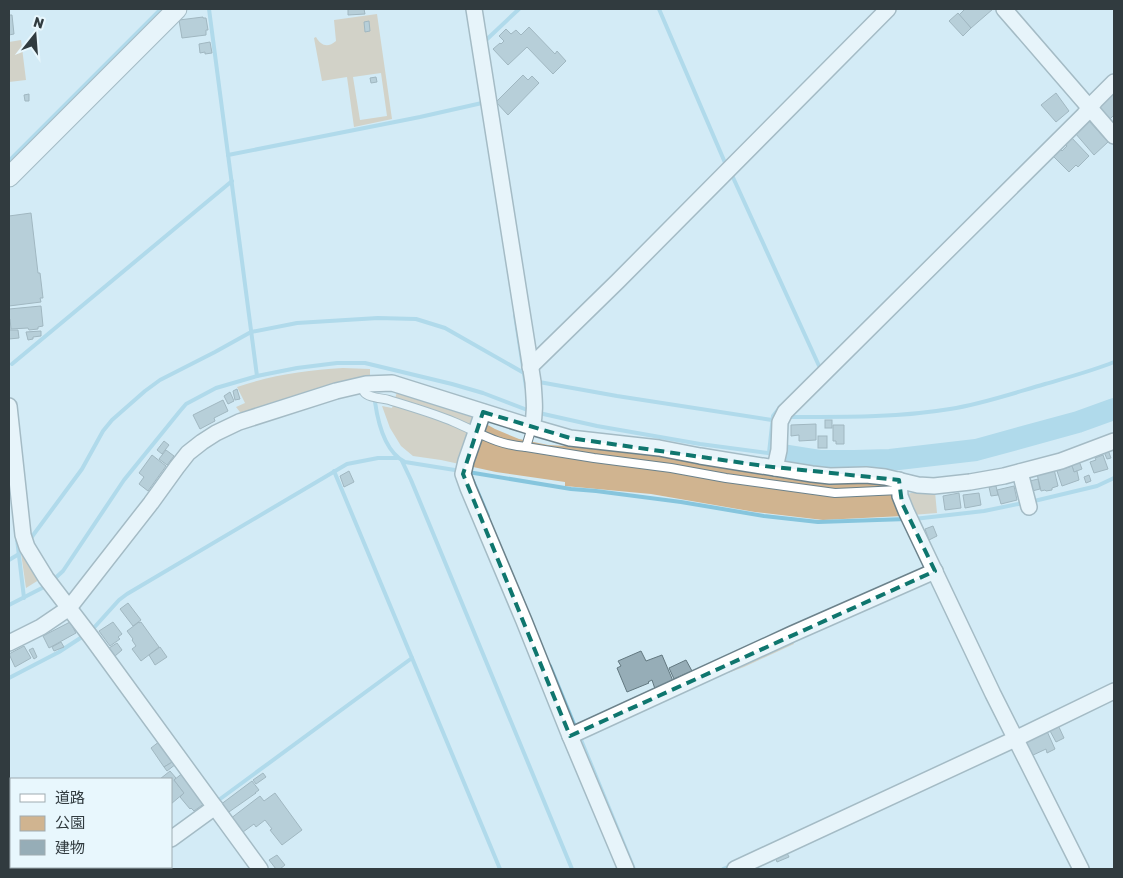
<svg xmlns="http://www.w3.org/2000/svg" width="1123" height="878" viewBox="0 0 1123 878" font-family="Rubik,'Noto Sans JP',sans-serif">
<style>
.green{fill:#d0b490;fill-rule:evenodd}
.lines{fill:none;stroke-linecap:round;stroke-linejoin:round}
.stream{stroke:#86c5dd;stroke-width:4}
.river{stroke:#86c5dd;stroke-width:22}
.building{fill:#96adb7;stroke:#627880}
.service-casing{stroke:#6c828b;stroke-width:10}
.minor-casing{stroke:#6c828b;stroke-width:18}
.tertiary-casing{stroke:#6c828b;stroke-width:21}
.service{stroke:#fff;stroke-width:8}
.minor{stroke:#fff;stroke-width:15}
.tertiary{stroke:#fff;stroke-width:19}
.marked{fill:none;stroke:#0f766e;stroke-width:4;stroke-dasharray:10 6;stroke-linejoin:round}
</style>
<rect width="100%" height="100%" fill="#d3ebf5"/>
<!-- green -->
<g class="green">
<path d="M377 14 392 119 354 127 347 77 322 81 314 38 316 37C321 46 328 48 336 41L334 20ZM381 73 387 116 360 120 353 77Z"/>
<polygon points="21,40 26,80 9,82 9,42"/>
<path d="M343 368 370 369V376L320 388 246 413 240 412 236 407 245 403 237 387C273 375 306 370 343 368Z"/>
<polygon points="397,392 470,415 495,429 519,439 548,445 583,447 645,453 753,471 771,476 811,482 840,484 870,482 888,484 890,492 897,495 903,516 823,520 755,512 651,494 565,486 565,482 496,472 441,460 413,456 401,446 390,428 382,406 392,408"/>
<polygon points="935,492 937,513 912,515 905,495 911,493"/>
<polygon points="23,549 42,578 26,588 21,553"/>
<polygon points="791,637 794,644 744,667 728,673 725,667"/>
</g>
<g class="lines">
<!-- stream -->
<g class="stream">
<polyline points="209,9 257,376"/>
<polyline points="659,9 726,165"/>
<polyline points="484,42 519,9"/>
<polyline points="228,155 420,117 482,103"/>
<polyline points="9,161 161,9"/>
<polyline points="731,173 820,368"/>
<polyline points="515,315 526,387"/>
<polyline points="12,364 232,181"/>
<polyline points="539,382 617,396 772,420"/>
<path d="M375 402C378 423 385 452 405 462L461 471"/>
<polyline points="539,413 597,426 700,444 776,454"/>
<path d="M786 417C841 417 896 418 950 409 982 404 1014 393 1045 384 1069 377 1092 371 1114 362"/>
<polyline points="769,453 773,416 781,406"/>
<polyline points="402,461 411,480 572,869"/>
<polyline points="334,471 500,869"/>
<polyline points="468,472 571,489 596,491 681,502 764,516 818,522 907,519"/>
<polyline points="473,481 488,516"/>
<polyline points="1030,502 1097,486 1114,478"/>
<polyline points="914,519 984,511 1023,503"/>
<polyline points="31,538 82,469 103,431 112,420 145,391 160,380 215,352 251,332 297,323 378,318 416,319 445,328 524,373"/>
<polyline points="17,539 24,598"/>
<polyline points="9,560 19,554"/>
<polyline points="52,581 63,571 124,480 180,411 186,404 216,388 257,376 297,368 337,363 365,363 452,384 483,393 530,411"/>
<polyline points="9,605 46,586"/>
<polyline points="91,631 119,600 127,594 347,464 378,458 397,458"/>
<polyline points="550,666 576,729"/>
<polyline points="9,678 59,652 85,635"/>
<polyline points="579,735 634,869"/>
<polyline points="216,802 412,658"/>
<polyline points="723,869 733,865"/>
</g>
<!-- river -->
<polyline class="river" points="783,455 821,461 854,461 890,460 976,450 1078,422 1114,409"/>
</g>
<!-- building -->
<g class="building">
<polygon points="348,9 364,9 365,14 348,15"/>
<polygon points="965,9 993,9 971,28 959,15"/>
<polygon points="958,13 971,28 963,36 949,21"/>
<polygon points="9,15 12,15 14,34 9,35"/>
<polygon points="203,17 203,18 206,18 208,30 206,30 206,35 182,38 179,20"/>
<polygon points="369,21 370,31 365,32 364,22"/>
<polygon points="529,27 555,54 557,51 566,61 553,74 527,47 508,65 493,49 500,43 501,44 504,41 499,36 506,29 511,34 516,30 521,35"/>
<polygon points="210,42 212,53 205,54 205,52 200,53 199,44"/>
<polygon points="523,75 528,80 532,76 539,83 508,115 496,102"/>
<polygon points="376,77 377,82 371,83 370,78"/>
<polygon points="1056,93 1069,111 1056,122 1041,105"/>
<polygon points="1114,93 1114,115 1109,120 1098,107"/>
<polygon points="29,94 29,101 25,101 24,95"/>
<polygon points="1089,121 1108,142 1094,155 1075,133"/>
<polygon points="1070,136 1089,156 1078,167 1076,165 1069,172 1052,155 1059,148 1062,151 1067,146 1064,142"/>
<polygon points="31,213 38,273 40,273 43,298 40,298 41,302 9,306 9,216"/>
<polygon points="41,306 43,326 38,327 38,329 29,330 28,328 11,329 10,319 9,319 9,309"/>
<polygon points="9,320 10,330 18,330 19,338 9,339"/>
<polygon points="41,331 41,336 33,337 33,339 28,340 26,332"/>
<polygon points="237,389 240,399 235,400 233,391"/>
<polygon points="230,392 234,401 228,404 224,396"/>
<polygon points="223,400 228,411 214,418 215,421 200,429 193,415"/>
<rect x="825" y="420" width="7" height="8"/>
<polygon points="816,424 816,440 799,441 799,435 791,436 791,425"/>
<polygon points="833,425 844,425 844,444 836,444 836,441 833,441"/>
<rect x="818" y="436" width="9" height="12"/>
<polygon points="164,441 169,445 162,454 157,450"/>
<polygon points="166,450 174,456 167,465 159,459"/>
<polygon points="1108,450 1111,458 1107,459 1104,452"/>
<polygon points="152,455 166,466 148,491 139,484 144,477 139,473"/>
<polygon points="1103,455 1108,469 1094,473 1090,462 1096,460 1095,458"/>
<polygon points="1079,461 1082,469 1074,472 1071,463"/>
<polygon points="1072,466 1074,472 1077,471 1079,480 1062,486 1057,471"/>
<polygon points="1054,469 1058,486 1052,488 1052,490 1046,491 1045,490 1041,491 1037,474"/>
<polygon points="349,471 354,482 344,487 340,476"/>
<polygon points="1089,475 1091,481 1086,483 1084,477"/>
<polygon points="1038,479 1040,489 1032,491 1030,481"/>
<polygon points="996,486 998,495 991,496 989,487"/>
<polygon points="1014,486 1017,500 1001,504 997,490"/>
<polygon points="959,493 961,508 945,510 943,496"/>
<polygon points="979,493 981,505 965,508 963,495"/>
<polygon points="933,526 937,536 929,540 925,529"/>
<polygon points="128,603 141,620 133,626 120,609"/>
<polygon points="70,622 76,633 49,648 43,636"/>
<polygon points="113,622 122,634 118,637 120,639 110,646 99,631"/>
<polygon points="139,622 139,623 141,622 159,647 141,661 132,649 136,646 132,640 133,639 127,631"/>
<polygon points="61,642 64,647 54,651 52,647"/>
<polygon points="117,643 122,650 115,656 109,648"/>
<polygon points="24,646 31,658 15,667 9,654"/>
<polygon points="160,647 167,657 155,665 149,655"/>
<polygon points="33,648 37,657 34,659 29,650"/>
<polygon points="641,651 646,661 662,655 673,681 655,689 652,680 648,682 649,683 627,692 617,668 621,666 618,661"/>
<polygon points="686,660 692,671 674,679 669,668"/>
<polygon points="1058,725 1064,738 1056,742 1049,729"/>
<polygon points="1046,729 1055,749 1047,753 1046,749 1031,756 1024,739"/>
<polygon points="160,741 174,761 164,767 151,748"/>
<polygon points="174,761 176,764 167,771 164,767"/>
<polygon points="170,771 176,778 174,780 184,793 171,804 171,779 160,779"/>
<polygon points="184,772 205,803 194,811 191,808 190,809 180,797 184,793 174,780"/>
<polygon points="263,773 266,777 256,784 253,780"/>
<polygon points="252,781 259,790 255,793 256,793 226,814 220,805"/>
<polygon points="275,793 302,830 282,845 270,830 272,829 265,820 256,827 254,824 243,832 237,824 235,825 230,819 260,796 264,801"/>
<polygon points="785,849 789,857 777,862 774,854"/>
<polygon points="277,855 285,865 280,869 276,869 269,860"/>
</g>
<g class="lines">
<defs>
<g id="service">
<path d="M362 385C363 387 363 390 364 392 368 398 382 398 389 400 411 407 433 413 454 422 480 433 497 445 526 447L532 427"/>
<polyline points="526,447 594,458 671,468 726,478 835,493 900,490"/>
</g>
<g id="minor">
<path d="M474 9 533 382C534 398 536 412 532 427"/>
<polyline points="1004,9 1114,136"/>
<polyline points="530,367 618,281 888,9"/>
<polyline points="9,406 23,535 27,547 46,578 91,637 260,869"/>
<polyline points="483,412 466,461 463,474 468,488 524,621 570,736 626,869"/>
<polyline points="775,468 779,450 780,422 785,412 1084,115 1095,101 1114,82"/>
<polyline points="1020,472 1029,507"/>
<polyline points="899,480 900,496 906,511 993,694 1081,869"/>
<polyline points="9,643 41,627 69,608 151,503 177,467 188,453 202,442 216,433 239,422 336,391 366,384 392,383 532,427 570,438 659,448 700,456 812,474 830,476 866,475 885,477 918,485 934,486 970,482 1004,476 1061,461 1114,441"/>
<polyline points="570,736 792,634 935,571"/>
<polyline points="171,839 215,807"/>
<polyline points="131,869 134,867"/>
<polyline points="735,869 1013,740 1114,691"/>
</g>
<polyline id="tertiary" points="9,177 177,9"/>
</defs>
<!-- service casing -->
<use href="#service" class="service-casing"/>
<!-- minor casing -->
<use href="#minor" class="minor-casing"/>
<!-- tertiary casing -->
<use href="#tertiary" class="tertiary-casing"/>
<!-- service -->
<use href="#service" class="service"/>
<!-- minor -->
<use href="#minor" class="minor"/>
<!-- tertiary -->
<use href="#tertiary" class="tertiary"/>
</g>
<!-- marked area -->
<path d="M0 0H1123V878H0ZM483 412 570 438 764 466 899 480 902 503 935 571 570 736 463 474Z" fill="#d3ebf5" fill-opacity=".55" fill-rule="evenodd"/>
<path class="marked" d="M483 412 570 438 764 466 899 480 902 503 935 571 570 736 463 474Z"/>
<!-- border -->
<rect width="1123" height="878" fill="none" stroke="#313b3f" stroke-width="20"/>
<!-- legend -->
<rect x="10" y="778" width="162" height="90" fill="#e8f7fd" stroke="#9facb1"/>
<rect x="20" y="794" width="25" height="8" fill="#ffffff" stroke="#9facb1"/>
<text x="55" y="803" font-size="15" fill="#313b3f">道路</text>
<rect x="20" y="816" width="25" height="15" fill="#d0b490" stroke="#9facb1"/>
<text x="55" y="828" font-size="15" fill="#313b3f">公園</text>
<rect x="20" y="840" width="25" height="15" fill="#96adb7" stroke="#9facb1"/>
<text x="55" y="853" font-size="15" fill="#313b3f">建物</text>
<!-- north arrow -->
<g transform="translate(35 35) rotate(17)" stroke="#e8f7fd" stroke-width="4" paint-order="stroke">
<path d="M0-4L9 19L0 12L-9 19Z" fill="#313b3f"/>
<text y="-8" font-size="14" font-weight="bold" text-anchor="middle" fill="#313b3f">N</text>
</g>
</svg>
